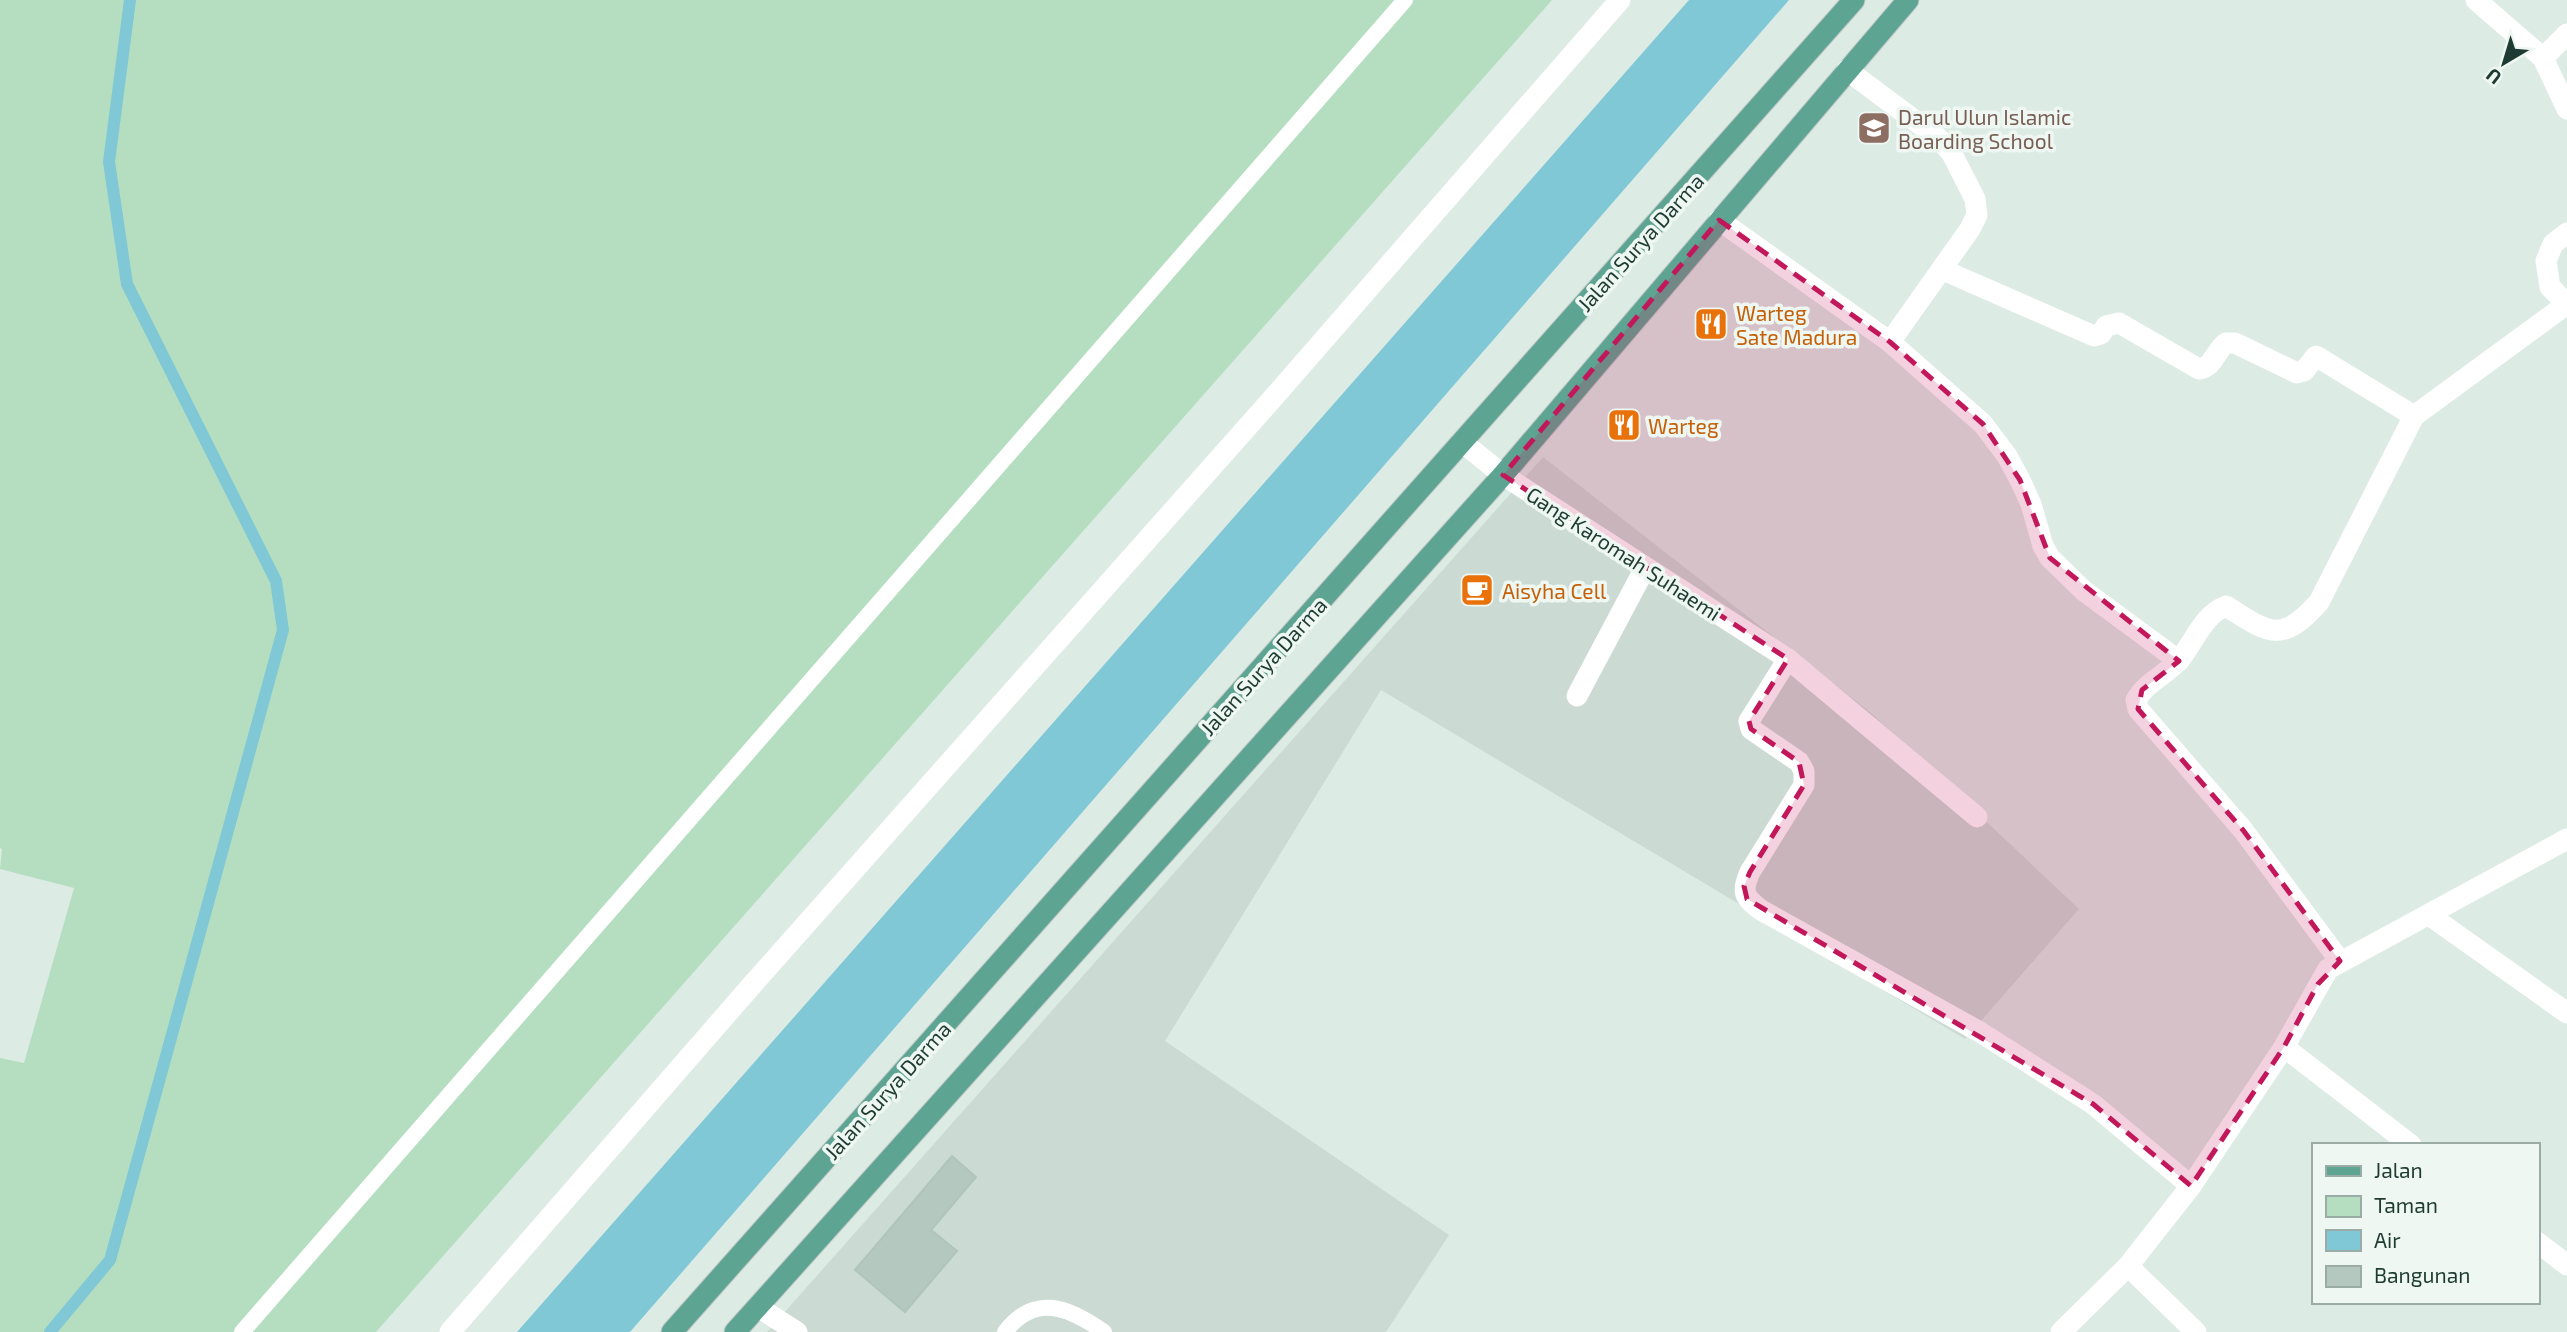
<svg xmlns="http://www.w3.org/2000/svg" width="2567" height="1332" viewBox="0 0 2567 1332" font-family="'Exo 2',sans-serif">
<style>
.built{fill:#cbdbd4}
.green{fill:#b4debf}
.water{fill:#80c8d5}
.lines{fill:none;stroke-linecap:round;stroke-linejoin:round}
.stream{stroke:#80c8d5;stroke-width:12}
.building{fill:#b5c8c0;stroke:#afc5bc;stroke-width:2}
.primary-casing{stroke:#c0c8c6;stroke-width:23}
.lane{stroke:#fff;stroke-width:16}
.street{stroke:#fff;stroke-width:21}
.primary{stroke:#5ea492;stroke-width:21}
.marked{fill:#c2185b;fill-opacity:0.2;stroke:#c2185b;stroke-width:5;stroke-dasharray:14 9;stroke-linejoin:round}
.labels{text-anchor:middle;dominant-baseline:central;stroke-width:7;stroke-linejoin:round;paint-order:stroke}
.education-label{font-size:21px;fill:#785e54;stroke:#eef7f2;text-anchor:start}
.street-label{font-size:21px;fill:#1e3b33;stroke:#eef7f2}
.food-label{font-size:21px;fill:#c56008;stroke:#eef7f2;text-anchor:start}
</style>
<rect width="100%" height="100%" fill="#ddebe5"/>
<!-- built -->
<polygon class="built" points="1543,457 1870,712 2079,909 1965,1039 1381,690 1165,1041 1449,1235 1386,1332 767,1332"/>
<!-- green -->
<polygon class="green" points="0,0 1552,0 376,1332 0,1332 0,1058 24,1063 74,888 0,869 2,849 0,848"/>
<!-- water -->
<polygon class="water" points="1689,0 1789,0 630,1332 517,1332"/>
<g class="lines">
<!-- stream -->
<polyline class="stream" points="50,1332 110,1260 283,630 276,581 127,284 109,162 130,0"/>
</g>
<!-- building -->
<polygon class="building" points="952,1156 976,1177 931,1230 957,1251 905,1312 855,1270"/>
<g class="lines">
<defs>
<g id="primary">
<polyline points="672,1332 1854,0"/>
<polyline points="735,1332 1503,475 1908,0"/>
</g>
</defs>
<!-- primary casing -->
<use href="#primary" class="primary-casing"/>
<!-- lane -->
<g class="lane">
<polyline points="242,1332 1405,0"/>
<path d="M1005 1332C1035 1292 1070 1308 1104 1332"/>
</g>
<!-- street -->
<g class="street">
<polyline points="2476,0 2543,58"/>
<polyline points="2567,34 2543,58 2567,109"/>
<polyline points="1847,70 1937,137 1951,152 1975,199 1977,215 1970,229 1890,342"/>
<polyline points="1719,220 1890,342 1983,424 2007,456 2020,480 2031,504 2043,546 2050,558 2084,591 2179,661"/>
<polyline points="2567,233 2553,244 2546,261 2550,287 2567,304"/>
<path d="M1943 270 2094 336 2101 334 2106 326 2119 323 2199 369C2214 367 2215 351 2226 343H2235L2297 373 2304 371 2316 356 2414 416"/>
<polyline points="1462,442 1503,475 1788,659 1977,817"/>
<path d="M1788 659 1749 721 1751 729 1799 762 1804 771V785L1750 872C1741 892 1744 897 1761 910L1980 1032 2093 1104 2191 1186"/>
<polyline points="1577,696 1645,568"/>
<polyline points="2429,915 2567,1013"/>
<path d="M2340 961 2243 830 2138 709 2136 700C2146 682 2166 675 2180 659 2194 642 2204 614 2226 606 2269 633 2281 645 2319 602L2414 416 2567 304"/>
<polyline points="2284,1047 2411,1145"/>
<polyline points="2537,1242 2567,1265"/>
<polyline points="2128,1266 2196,1332"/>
<polyline points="758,1307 797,1332"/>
<polyline points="450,1332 752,985 1273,398 1620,0"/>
<polyline points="2061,1332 2128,1266 2191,1186 2284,1047 2328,969 2567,839"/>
</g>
<!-- primary -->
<use href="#primary" class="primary"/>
</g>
<!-- marked area -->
<path class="marked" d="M1719 220 1890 342 1983 424 2020 480 2050 558 2179 661 2142 690 2138 709 2243 830 2340 961 2318 984 2284 1047 2191 1186 2093 1104 1747 899 1744 886 1750 872 1804 785 1799 762 1751 729 1749 721 1788 659 1503 475Z"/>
<!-- icons -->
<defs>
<symbol id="school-square" viewBox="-11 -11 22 22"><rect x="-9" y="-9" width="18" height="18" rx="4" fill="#8d6e63" stroke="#eef7f2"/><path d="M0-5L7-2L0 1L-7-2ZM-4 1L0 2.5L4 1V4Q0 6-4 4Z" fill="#fff"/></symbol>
<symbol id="restaurant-square" viewBox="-11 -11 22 22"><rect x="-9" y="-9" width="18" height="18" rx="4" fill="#e8710a" stroke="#eef7f2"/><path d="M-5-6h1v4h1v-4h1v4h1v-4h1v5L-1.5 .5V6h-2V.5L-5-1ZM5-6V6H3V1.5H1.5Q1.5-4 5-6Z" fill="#fff"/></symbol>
<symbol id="cafe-square" viewBox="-11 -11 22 22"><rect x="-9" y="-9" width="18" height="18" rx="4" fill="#e8710a" stroke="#eef7f2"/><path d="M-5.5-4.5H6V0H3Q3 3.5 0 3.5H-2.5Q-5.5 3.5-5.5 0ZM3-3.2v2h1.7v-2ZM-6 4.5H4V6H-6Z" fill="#fff"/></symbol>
</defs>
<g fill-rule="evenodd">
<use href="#school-square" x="1855" y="109" width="38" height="38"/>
<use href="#restaurant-square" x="1692" y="305" width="38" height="38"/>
<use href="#restaurant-square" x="1605" y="406" width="38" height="38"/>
<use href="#cafe-square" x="1458" y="571" width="38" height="38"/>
</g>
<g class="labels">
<!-- education labels -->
<g class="education-label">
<text x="1898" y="116">Darul Ulun Islamic<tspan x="1898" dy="24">Boarding School</tspan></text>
</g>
<!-- street labels -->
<g class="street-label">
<text transform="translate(1640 242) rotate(-48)">Jalan Surya Darma</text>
<text transform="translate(1624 553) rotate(33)">Gang Karomah Suhaemi</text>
<text transform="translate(1263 666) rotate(-48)">Jalan Surya Darma</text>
<text transform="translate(887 1090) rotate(-48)">Jalan Surya Darma</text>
</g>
<!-- food labels -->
<g class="food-label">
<text x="1736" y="312">Warteg<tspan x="1736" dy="24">Sate Madura</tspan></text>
<text x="1648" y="425">Warteg</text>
<text x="1502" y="590">Aisyha Cell</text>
</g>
</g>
<!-- legend -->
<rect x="2312" y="1143" width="228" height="161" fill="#eef7f2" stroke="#9baca6" stroke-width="2"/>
<rect x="2326" y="1166" width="35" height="10" fill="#5ea492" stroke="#9baca6" stroke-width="2"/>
<text x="2374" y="1178" font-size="21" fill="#1e3b33">Jalan</text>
<rect x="2326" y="1196" width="35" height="21" fill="#b4debf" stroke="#9baca6" stroke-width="2"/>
<text x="2374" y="1213" font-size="21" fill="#1e3b33">Taman</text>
<rect x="2326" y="1230" width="35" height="21" fill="#80c8d5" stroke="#9baca6" stroke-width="2"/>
<text x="2374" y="1248" font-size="21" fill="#1e3b33">Air</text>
<rect x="2326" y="1266" width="35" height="21" fill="#b5c8c0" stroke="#9baca6" stroke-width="2"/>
<text x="2374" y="1283" font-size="21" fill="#1e3b33">Bangunan</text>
<!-- north arrow -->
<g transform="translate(2504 63) rotate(218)" stroke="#eef7f2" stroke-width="5" paint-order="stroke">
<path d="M0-5L12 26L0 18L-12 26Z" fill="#1e3b33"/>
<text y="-10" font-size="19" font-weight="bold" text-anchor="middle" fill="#1e3b33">U</text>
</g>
</svg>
